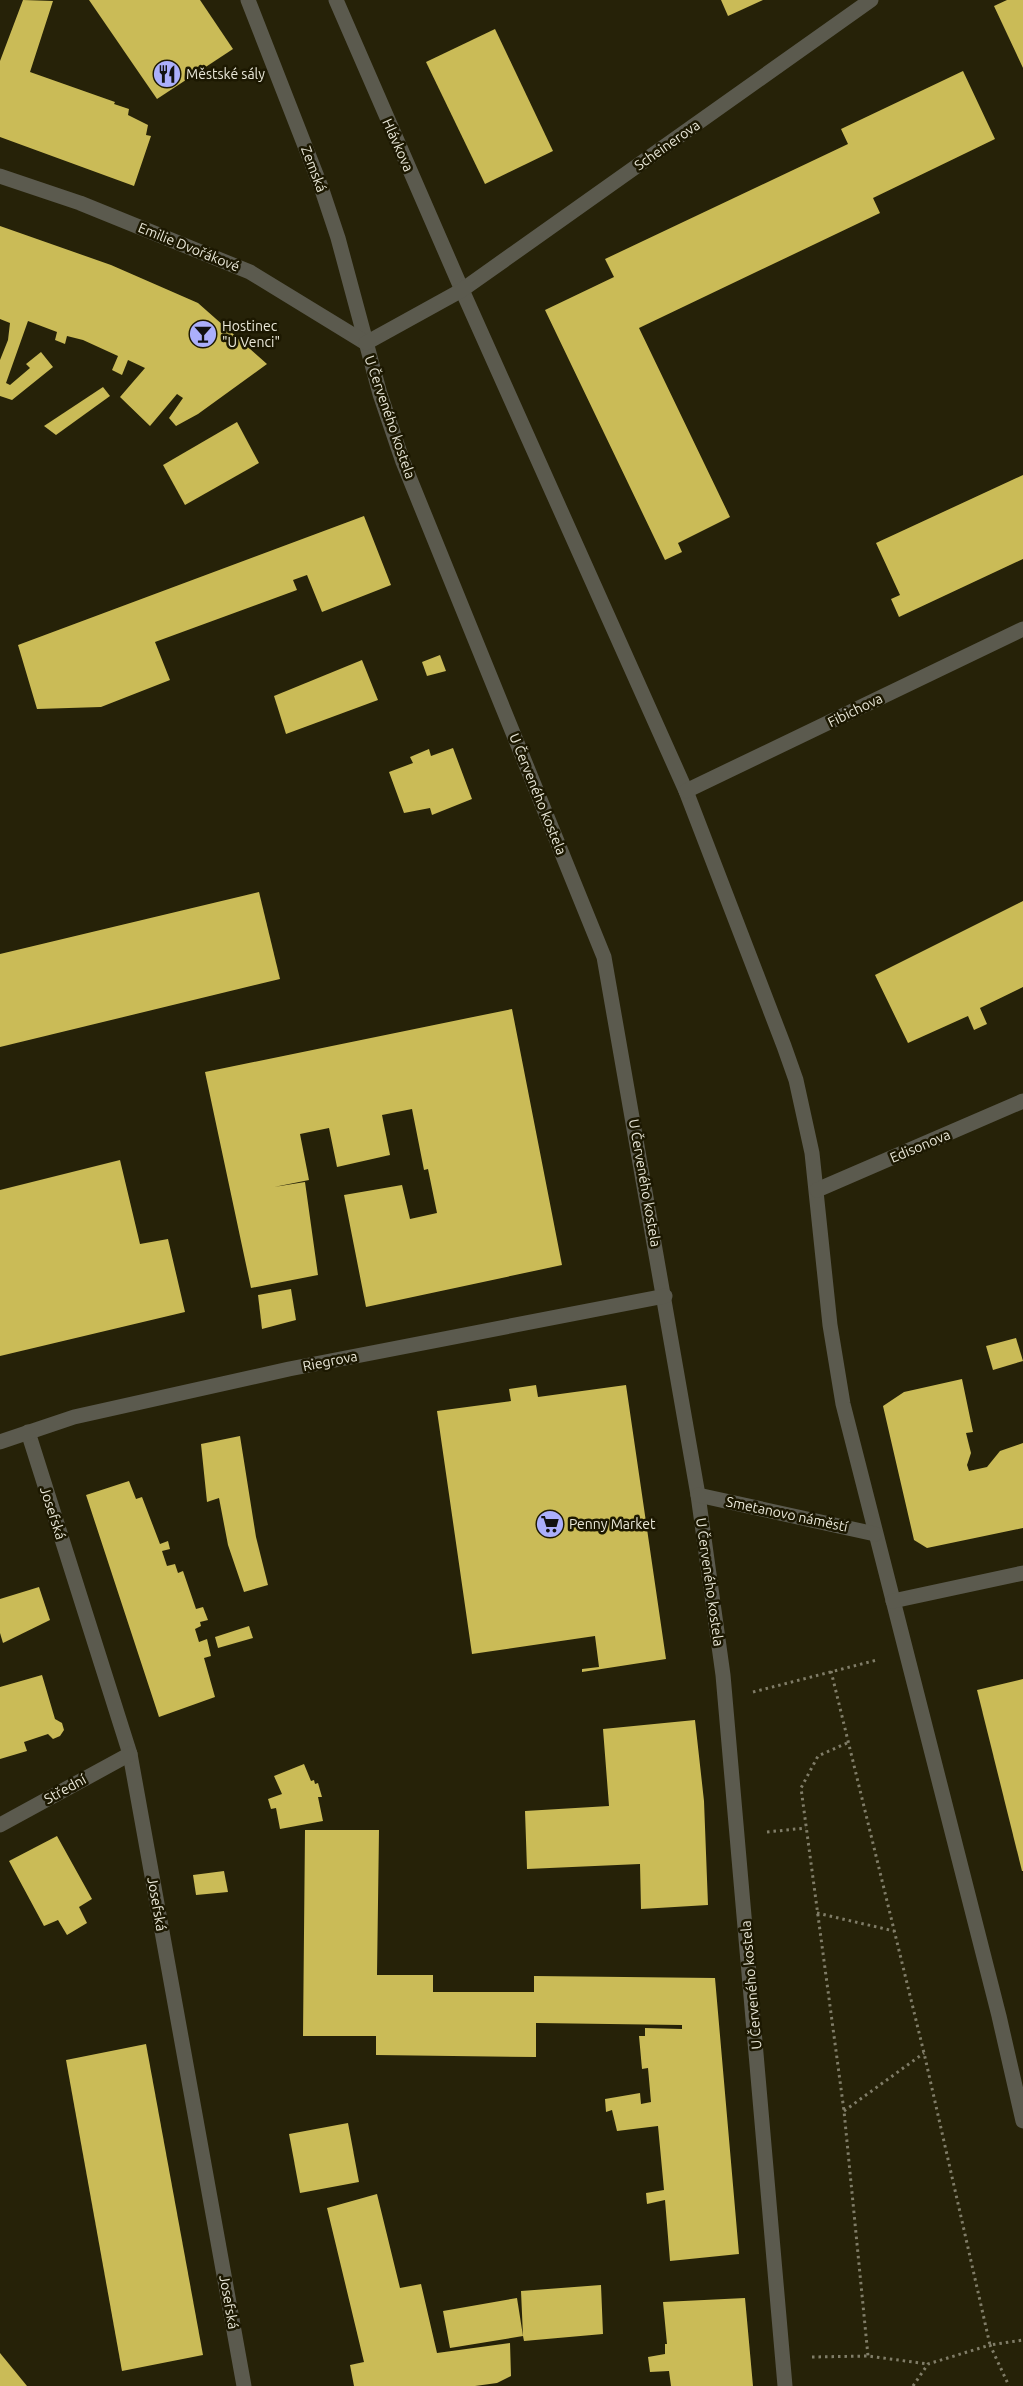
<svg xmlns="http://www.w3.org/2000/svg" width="1023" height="2386" viewBox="0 0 1023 2386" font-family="Ubuntu,sans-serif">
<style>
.building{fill:#cabb57}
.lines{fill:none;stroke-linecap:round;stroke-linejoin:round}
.path{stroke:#807d68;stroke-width:3;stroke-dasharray:2.5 4;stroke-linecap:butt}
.street{stroke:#5b5a4e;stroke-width:15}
.labels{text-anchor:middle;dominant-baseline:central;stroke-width:5;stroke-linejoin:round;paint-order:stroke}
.poi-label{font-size:14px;fill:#eae8d9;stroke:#1c1801;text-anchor:start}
.street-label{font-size:14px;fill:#eae8d9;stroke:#1c1801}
</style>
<rect width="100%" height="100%" fill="#262208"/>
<!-- building -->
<g class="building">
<polygon points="23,0 53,1 30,72 115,102 114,104 129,109 128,115 148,125 146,135 151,136 134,186 0,137 0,61"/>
<polygon points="89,0 200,0 233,49 157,99"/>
<polygon points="721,0 763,0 728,16"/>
<polygon points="1007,0 1023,0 1023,68 994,6"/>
<polygon points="495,29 553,151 485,184 426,62"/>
<polygon points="963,71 995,139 873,198 880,213 639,328 730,517 678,543 682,552 665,560 545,310 614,277 605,259 848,144 841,129"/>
<polygon points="0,226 111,265 198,303 267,364 198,414 176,426 169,418 183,398 177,394 150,426 120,397 145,368 128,360 122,375 112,370 118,356 83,340 67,336 65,344 55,340 57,332 28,321 6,383 10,385 30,368 26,364 41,352 53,367 12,400 0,396 0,360 8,340 10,323 0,319"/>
<polygon points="103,387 110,396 56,435 44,426"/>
<polygon points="237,422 259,463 185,505 163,465"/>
<polygon points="1023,475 1023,559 899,617 891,599 900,595 876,543"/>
<polygon points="364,516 391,585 322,612 307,575 293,580 297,590 155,642 170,680 101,707 37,709 18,645"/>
<polygon points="440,655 446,671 427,676 422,662"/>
<polygon points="362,660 378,700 286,734 274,696"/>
<polygon points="453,748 472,799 432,815 430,808 404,813 389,772 413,763 410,757 429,749 431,756"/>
<polygon points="259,892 280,979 0,1047 0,954"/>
<polygon points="1023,901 1023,987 980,1008 987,1024 974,1030 968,1016 908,1043 875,975"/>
<polygon points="512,1009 562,1265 366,1307 344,1195 402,1185 410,1219 437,1213 428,1169 424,1170 412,1109 382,1115 390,1155 337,1167 329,1128 300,1134 309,1180 274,1187 305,1182 318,1275 251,1288 205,1072"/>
<polygon points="120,1160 140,1244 168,1239 185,1312 0,1356 0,1190"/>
<polygon points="291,1289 296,1320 262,1329 258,1295"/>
<polygon points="1016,1338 1023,1361 993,1370 986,1346"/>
<polygon points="962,1379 973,1432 966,1433 971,1453 967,1465 969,1471 987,1467 1000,1451 1023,1443 1023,1528 927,1548 914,1540 883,1406 904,1392"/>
<polygon points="536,1385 538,1397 626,1385 666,1659 582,1672 582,1669 599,1667 595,1636 472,1654 437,1411 511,1401 509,1389"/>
<polygon points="240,1436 256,1537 268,1585 244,1592 228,1545 219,1498 207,1502 201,1444"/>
<polygon points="129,1481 136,1499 142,1497 160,1544 168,1541 170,1549 162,1551 167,1566 175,1564 178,1573 183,1571 196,1609 203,1607 208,1620 200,1622 201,1626 195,1629 199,1642 207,1639 211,1656 204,1658 215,1697 159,1717 86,1495"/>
<polygon points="39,1587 50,1620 3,1643 0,1633 0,1599"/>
<polygon points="249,1626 253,1638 218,1648 215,1637"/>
<polygon points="42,1675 55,1719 62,1723 64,1730 60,1736 53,1739 48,1734 24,1742 27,1751 0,1759 0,1687"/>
<polygon points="1023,1679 1023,1871 1022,1871 977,1690"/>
<polygon points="695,1720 704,1801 708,1905 641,1909 640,1864 527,1869 525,1811 609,1806 603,1729"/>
<polygon points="304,1764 311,1781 314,1780 315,1784 318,1783 322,1797 318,1797 323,1821 280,1829 276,1808 271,1809 268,1799 282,1794 274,1776"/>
<polygon points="305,1830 379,1830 377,1975 433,1975 433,1992 534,1992 534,1976 715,1978 739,2254 670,2261 665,2200 647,2204 646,2193 664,2190 658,2126 617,2131 612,2110 606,2112 605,2099 640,2093 641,2104 651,2102 648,2068 642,2069 639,2036 645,2036 645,2028 682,2029 682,2025 536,2023 536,2057 376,2055 376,2036 303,2036"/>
<polygon points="57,1836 92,1899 79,1907 87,1923 67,1935 58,1920 44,1926 9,1861"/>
<polygon points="224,1871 228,1892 196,1895 193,1875"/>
<polygon points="146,2044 203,2355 122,2371 66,2060"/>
<polygon points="348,2123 359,2182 300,2193 289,2134"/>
<polygon points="377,2194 400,2288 421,2284 437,2353 510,2343 511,2376 497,2383 475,2386 354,2386 350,2365 364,2362 327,2208"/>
<polygon points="601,2285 603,2334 524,2341 523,2336 450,2348 443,2311 517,2298 523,2336 521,2291"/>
<polygon points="745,2298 753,2386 671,2386 669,2371 650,2372 648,2357 665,2354 665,2344 667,2344 663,2302"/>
<polygon points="0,2353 27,2386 0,2386"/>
</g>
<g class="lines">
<!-- path -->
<g class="path">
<polyline points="831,1671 924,2053 990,2345 1023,2340"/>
<polyline points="753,1692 877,1660"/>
<polyline points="847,1743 818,1756 801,1788 844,2111 868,2356"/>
<polyline points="767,1832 806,1828"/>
<polyline points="817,1913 894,1931"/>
<polyline points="844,2111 924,2053"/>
<polyline points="812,2357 868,2356 928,2364"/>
<polyline points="913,2386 928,2364 990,2345 1009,2386"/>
</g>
<!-- street -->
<g class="street">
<polyline points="248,0 321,187 338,238 380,394 403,462 604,957 698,1495 723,1675 785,2386"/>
<polyline points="336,0 462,290 686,791 784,1046 796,1080 812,1153 830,1325 843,1404 999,2016 1023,2121"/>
<polyline points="0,176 80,203 250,272 366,343"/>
<polyline points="366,343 462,290 871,0"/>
<polyline points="686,791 1023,629"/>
<polyline points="817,1190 1023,1101"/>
<polyline points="28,1432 130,1754 244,2386"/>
<polyline points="0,1442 74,1417 289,1369 665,1296"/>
<polyline points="698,1495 875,1534"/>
<polyline points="893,1601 1023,1573"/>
<polyline points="0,1825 130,1754"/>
</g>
</g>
<!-- icons -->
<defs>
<symbol id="restaurant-disc" viewBox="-11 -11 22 22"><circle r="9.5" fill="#abaffb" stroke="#1c1801"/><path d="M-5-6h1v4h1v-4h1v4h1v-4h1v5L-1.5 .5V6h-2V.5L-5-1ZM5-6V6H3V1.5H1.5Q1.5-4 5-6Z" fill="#111"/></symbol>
<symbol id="bar-disc" viewBox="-11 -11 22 22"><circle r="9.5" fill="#abaffb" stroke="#1c1801"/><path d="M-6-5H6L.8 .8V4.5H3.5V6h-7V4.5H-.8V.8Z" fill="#111"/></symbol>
<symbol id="supermarket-disc" viewBox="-11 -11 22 22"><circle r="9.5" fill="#abaffb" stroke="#1c1801"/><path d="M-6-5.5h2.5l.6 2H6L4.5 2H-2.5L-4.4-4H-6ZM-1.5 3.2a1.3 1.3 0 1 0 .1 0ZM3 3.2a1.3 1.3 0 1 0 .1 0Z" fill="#111"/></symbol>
</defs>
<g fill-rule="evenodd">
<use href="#restaurant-disc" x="151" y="58" width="32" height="32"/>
<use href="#bar-disc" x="187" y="318" width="32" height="32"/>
<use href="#supermarket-disc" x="534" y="1508" width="32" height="32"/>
</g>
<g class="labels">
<!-- poi labels -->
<g class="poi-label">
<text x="186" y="74">Městské sály</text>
<text x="222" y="326">Hostinec<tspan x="222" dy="16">"U Venci"</tspan></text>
<text x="569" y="1524">Penny Market</text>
</g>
<!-- street labels -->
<g class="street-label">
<text transform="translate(398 145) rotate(66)">Hlávkova</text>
<text transform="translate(667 145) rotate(-35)">Scheinerova</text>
<text transform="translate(314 169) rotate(69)">Zemská</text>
<text transform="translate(189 247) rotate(22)">Emilie Dvořákové</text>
<text transform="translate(390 417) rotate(71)">U Červeného kostela</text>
<text transform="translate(855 710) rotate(-26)">Fibichova</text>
<text transform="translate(538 794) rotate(68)">U Červeného kostela</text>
<text transform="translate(920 1146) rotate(-23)">Edisonova</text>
<text transform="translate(645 1183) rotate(80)">U Červeného kostela</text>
<text transform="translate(330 1361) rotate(-11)">Riegrova</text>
<text transform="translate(53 1513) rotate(72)">Josefská</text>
<text transform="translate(787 1514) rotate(12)">Smetanovo náměstí</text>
<text transform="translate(710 1582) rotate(82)">U Červeného kostela</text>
<text transform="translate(65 1789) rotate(-29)">Střední</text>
<text transform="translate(157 1904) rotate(80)">Josefská</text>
<text transform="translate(751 1985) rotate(-95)">U Červeného kostela</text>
<text transform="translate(229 2302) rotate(80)">Josefská</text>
</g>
</g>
</svg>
